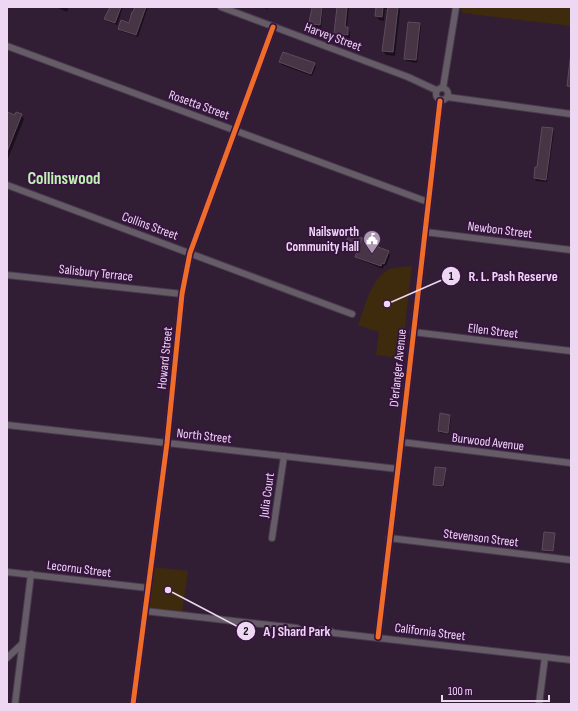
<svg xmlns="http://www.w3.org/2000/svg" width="578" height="711" viewBox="0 0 578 711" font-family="'Sofia Sans Condensed',sans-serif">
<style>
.green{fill:#3e2a0c}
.shadow{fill:#0007}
.building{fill:#473546;stroke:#5d4a5c}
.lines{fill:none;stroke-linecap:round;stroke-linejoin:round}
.minor-casing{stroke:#4a3a4e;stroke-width:8}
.minor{stroke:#665c67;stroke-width:6}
.cycleway-casing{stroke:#37143f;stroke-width:8}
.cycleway{stroke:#ee6e29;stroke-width:5}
.labels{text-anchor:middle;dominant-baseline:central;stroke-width:4;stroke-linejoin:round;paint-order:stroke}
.street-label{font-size:13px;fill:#edd7f3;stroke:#37143f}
.poi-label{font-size:13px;font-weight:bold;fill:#edd7f3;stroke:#37143f;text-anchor:end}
.district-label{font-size:17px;font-weight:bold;fill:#c0f3b3;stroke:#37143f}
.leader{fill:none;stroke:#edd7f3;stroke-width:1.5}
.callout-dot{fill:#edd7f3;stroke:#37143f;stroke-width:1.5}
.mark-label{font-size:12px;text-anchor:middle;font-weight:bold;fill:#111}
.callout-label{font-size:14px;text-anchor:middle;font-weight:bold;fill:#edd7f3;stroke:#37143f;stroke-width:4;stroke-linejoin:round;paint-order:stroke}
</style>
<rect width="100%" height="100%" fill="#311e35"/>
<!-- green -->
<g class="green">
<polygon points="462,7 571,7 571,26 462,13"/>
<path d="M412 266 401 358 376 355 379 332 358 325C365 307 371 277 390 269 396 267 405 267 412 266Z"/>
<polygon points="153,567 188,571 182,614 148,610"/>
</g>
<!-- shadow -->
<g class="shadow">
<polygon points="56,7 69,7 67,12"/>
<polygon points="111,7 123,7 117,25 107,21 105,19"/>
<polygon points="136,7 148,7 138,37 121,31 120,29 130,24"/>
<polygon points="259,7 268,7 268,9"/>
<polygon points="312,7 323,7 321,28 316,27 310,22"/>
<polygon points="338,7 349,7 347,28 350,32 350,38 338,37 335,33"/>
<polygon points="377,7 398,7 400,10 395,56 386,55 383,51 388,9 385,9 384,21 379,20 376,16"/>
<polygon points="420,24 421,27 417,63 406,61 405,58"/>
<polygon points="283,53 314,64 316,67 312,76 282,65 280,62"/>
<polygon points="21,115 24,119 7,161 7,116 15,116"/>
<polygon points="552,129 554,132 547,182 536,181 535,178"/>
<polygon points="348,239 370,242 372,245 388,252 390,255 386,266 384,265 383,269 358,259 356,257 360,246 349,241"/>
<polygon points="441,414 450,416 451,417 449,434 440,433 439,431"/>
<polygon points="445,469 446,471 444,487 435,486 434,485"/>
<polygon points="554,534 555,536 553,552 544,551 543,550"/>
</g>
<!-- building -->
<g class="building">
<polygon points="110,7 121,7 115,23 104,19"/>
<polygon points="135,7 146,7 136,35 118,29 121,20 129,23 132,12 133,12"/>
<polygon points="311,7 322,7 320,25 313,24 313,22 309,22 312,8"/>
<polygon points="337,7 347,7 345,27 348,27 348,35 334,33"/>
<polygon points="376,7 383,7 382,17 375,16"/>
<polygon points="388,7 398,7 393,52 382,51"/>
<polygon points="408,22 420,23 416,60 404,59"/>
<polygon points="283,52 315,63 311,74 279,62"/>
<polygon points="571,52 571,87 567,86"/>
<polygon points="7,112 15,115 16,112 22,114 7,152"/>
<polygon points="542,127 553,128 546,180 534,178 535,167 537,167"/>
<polygon points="349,233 362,238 360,244 347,240"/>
<polygon points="362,238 371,241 370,244 389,251 384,264 382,263 381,266 355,257"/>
<polygon points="440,413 450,415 448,433 438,431"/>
<polygon points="435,467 446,468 443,486 433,485"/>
<polygon points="544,532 555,533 553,551 542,550"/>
</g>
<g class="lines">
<defs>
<g id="minor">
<polyline points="221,7 408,77 436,90"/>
<polyline points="7,46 428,202"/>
<circle cx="442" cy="94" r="6"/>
<polyline points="443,88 456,7"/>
<polyline points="447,97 571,114"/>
<polyline points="7,185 352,314"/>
<polyline points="425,232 571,250"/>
<polyline points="7,275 182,294"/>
<polyline points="413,332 571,351"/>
<polyline points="7,425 398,469"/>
<polyline points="401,442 571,463"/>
<polyline points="272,538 284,456"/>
<polyline points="389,538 571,560"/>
<polyline points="7,572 148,588"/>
<path d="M145 611 297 628C300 630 303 632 306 632 318 635 319 625 334 633L571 660"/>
<polyline points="378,637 398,469 440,101"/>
<polyline points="7,658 22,644"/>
<polyline points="15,704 31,574"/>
<polyline points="133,704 167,443 182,294 190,253 273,27"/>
<polyline points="539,704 545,657"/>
</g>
</defs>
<!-- minor casing -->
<use href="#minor" class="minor-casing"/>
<!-- minor -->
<use href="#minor" class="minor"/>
<defs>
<g id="cycleway">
<polyline points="378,637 398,469 440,101"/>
<polyline points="133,704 167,443 182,294 190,253 273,27"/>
</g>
</defs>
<!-- cycleway casing -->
<use href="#cycleway" class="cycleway-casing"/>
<!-- cycleway -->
<use href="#cycleway" class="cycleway"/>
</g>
<!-- icons -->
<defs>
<symbol id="civic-pin" viewBox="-11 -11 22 30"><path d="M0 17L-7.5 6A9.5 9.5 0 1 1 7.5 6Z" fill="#ab96b0" stroke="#37143f"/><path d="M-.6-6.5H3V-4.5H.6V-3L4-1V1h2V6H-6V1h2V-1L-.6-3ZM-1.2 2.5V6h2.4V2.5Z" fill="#fff"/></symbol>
</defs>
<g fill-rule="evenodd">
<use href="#civic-pin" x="362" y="229" width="20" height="27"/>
</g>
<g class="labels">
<!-- street labels -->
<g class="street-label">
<text transform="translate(333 37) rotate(20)">Harvey Street</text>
<text transform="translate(199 105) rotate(20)">Rosetta Street</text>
<text transform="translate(150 226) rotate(20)">Collins Street</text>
<text transform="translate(500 230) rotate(7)">Newbon Street</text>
<text transform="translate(96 273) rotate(6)">Salisbury Terrace</text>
<text transform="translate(493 331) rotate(7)">Ellen Street</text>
<text transform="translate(165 358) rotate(-84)">Howard Street</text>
<text transform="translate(398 368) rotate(-84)">D'erlanger Avenue</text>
<text transform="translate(204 436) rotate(6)">North Street</text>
<text transform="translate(488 442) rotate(7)">Burwood Avenue</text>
<text transform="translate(267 495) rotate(-82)">Julia Court</text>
<text transform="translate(481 538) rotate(7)">Stevenson Street</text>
<text transform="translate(79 569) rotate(7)">Lecornu Street</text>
<text transform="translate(430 632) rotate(7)">California Street</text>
</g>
<!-- poi labels -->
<g class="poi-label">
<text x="359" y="232">Nailsworth<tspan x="359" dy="15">Community Hall</tspan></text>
</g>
<!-- district labels -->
<g class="district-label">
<text x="64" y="179">Collinswood</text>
</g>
</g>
<!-- callouts -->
<path class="leader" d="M387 304L451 276M168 590L246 631"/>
<g class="callout-dot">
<circle cx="387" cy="304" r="4"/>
<circle cx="168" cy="590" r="4"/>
<circle cx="451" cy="276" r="10"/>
<circle cx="246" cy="631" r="10"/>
</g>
<g class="mark-label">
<text x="451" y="280">1</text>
<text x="246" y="635">2</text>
</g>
<g class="callout-label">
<text x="513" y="281">R. L. Pash Reserve</text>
<text x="297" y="636">A J Shard Park</text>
</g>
<!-- border -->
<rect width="578" height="711" fill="none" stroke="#edd7f3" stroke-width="16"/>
<!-- scale -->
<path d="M442 695v6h107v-6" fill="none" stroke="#edd7f3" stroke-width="2"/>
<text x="448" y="695" font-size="12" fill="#edd7f3" stroke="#37143f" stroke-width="3" paint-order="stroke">100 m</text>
</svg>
